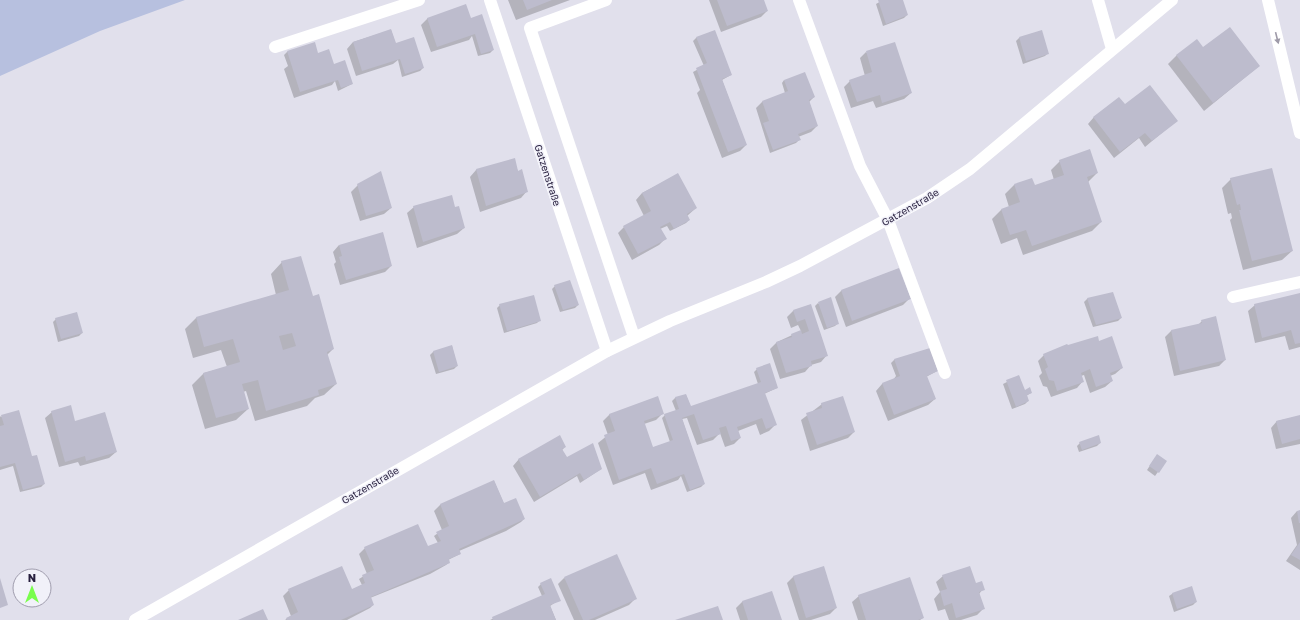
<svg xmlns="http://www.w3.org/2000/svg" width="1300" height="620" viewBox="0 0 1300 620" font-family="'Golos Text',sans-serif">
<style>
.green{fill:#b7c0df}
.shadow{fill:#0003}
.building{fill:#bdbccd;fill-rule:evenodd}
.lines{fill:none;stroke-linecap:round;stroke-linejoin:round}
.minor{stroke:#fff;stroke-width:12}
.oneway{fill:#9e9aa8}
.labels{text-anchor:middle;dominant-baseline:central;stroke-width:3;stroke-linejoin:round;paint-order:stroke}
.street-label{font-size:10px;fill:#271f3e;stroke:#f1f1f9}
</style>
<rect width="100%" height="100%" fill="#e1e0ec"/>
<!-- green -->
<polygon class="green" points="0,0 185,0 100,31 0,76"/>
<!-- shadow -->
<g class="shadow">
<polygon points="508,0 570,0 516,20"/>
<polygon points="709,0 763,0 767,11 761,17 721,32"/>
<polygon points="883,0 902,0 907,15 904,18 883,26 876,4"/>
<polygon points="428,18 470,20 493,50 490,53 478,56 472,36 469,40 431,52 421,25"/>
<polygon points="391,30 396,45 423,68 420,71 402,77 398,60 393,64 356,76 347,49 353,42"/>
<polygon points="714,31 731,75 722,80 746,145 740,151 722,158 697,93 700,90 693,72 704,66 693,41 696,38"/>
<polygon points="1041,31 1048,53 1045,56 1023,64 1016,41 1019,38"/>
<polygon points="1203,49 1259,66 1204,111 1168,64 1177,55"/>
<polygon points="287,52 317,53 352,84 338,91 335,81 332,85 294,98 284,69 288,66 284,55"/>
<polygon points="866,52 911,93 904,99 876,108 873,101 851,108 844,87 850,81 865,76 860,58"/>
<polygon points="784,80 814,97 809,102 817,126 811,132 798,137 799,140 796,143 770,153 756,108 762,102 785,93 782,83"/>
<polygon points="1125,106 1176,121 1145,147 1139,138 1114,158 1088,124 1094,117"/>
<polygon points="514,159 518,172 527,191 521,198 480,212 470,177 476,170"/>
<polygon points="1060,161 1097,173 1088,182 1101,222 1092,231 1023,255 1017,238 1001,244 992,219 1001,210 1009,207 1005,194 1014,185 1034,186 1054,180 1051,170"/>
<polygon points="678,175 696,208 687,216 689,220 686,223 670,231 667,226 660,229 665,239 659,245 632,260 618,233 624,227 644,216 636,200 642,193"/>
<polygon points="1231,179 1292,251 1282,260 1243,270 1230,220 1232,218 1231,213 1228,214 1222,188"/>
<polygon points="358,185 391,208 384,214 360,221 351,192"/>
<polygon points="414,207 455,208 464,228 457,234 417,248 407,213"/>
<polygon points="339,245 391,266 385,272 340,285 334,264 336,262 333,252"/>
<polygon points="282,262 312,297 333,349 327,355 336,384 324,395 315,398 307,406 255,421 246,391 243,392 248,409 236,420 205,429 192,385 204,373 227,367 221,350 193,358 185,329 196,318 276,295 271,274"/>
<polygon points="898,269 909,299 903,305 846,327 835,297 841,291"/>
<polygon points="555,286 578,305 575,308 560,312 552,289"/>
<polygon points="1112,293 1121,318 1118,321 1093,327 1084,302 1087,299"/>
<polygon points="1300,294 1300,347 1289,350 1285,336 1255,343 1248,311 1255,305"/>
<polygon points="818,303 838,323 835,326 824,330 815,306"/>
<polygon points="500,305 540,320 537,323 504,333 497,308"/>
<polygon points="810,305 827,355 821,362 811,365 805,372 780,379 770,349 777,342 801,331 798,325 791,328 787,317 793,311"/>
<polygon points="56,319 82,333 79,336 58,342 53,322"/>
<polygon points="1202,321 1225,360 1219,366 1174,376 1165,337 1171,331 1198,325"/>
<polygon points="1099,342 1122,368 1115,374 1110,376 1112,381 1105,387 1090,393 1084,375 1081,376 1083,381 1077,388 1051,397 1047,387 1043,386 1039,376 1042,373 1038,361 1044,355 1067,347"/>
<polygon points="452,346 457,366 454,369 436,374 430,355 433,352"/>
<polygon points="929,349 937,371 926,377 935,399 928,405 888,421 876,391 882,384 893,380 896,376 891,363 894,360"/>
<polygon points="757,369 777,388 764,394 775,425 769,431 760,435 756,424 738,431 740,438 734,444 725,447 720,433 713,440 697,445 687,418 682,419 704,484 701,487 687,492 681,476 678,480 651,490 645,473 613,485 598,443 608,435 603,421 610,414 663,413 656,420 644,424 652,448 670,442 662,418 665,415 676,411 672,401 675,398 686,395 691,408 758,384 754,372"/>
<polygon points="1019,376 1024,391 1031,393 1026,396 1028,401 1025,404 1012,409 1003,384"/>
<polygon points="822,404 854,432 848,438 810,451 801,420"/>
<polygon points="52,412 75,422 116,452 109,458 80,466 78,462 59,467 45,418"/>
<polygon points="1,416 31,456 44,484 41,487 20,492 13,466 0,470 0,417"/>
<polygon points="1300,416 1300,444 1276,449 1271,428 1277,421"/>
<polygon points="1080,443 1100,443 1097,446 1079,452 1077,446"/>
<polygon points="565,447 562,450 567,458 601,469 580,483 577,476 534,502 513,466 519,459"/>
<polygon points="1155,458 1166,461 1155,476 1147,470"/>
<polygon points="494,481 504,504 524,519 521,522 506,531 459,551 460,554 448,560 449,562 446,565 430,574 370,598 373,605 370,608 347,620 285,620 291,616 283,596 289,590 352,590 362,585 359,579 367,574 359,554 365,548 428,548 438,543 434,536 442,530 434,511 440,505"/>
<polygon points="1297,511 1300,511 1300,570 1286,561 1297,545 1291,518"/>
<polygon points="823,567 836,608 830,614 811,620 799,620 787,583 793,577"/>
<polygon points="943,576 976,584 983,589 979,594 983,609 977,615 961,620 949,620 945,609 938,611 934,599 940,592 936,582"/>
<polygon points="564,578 635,599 629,605 595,620 574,620 558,584"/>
<polygon points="541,584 559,600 550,606 556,620 490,620 542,596 538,587"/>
<polygon points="1191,587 1196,602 1193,605 1174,612 1169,596 1172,594"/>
<polygon points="772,593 781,620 740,620 736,608 742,602"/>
<polygon points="859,596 923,618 920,620 858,620 852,602"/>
</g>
<!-- building -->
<g class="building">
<polygon points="523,0 552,0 527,10"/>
<polygon points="717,0 764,0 768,11 727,26"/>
<polygon points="878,0 903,0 908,15 886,24"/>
<polygon points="466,4 471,18 482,14 494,50 481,54 475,34 437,47 427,18"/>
<polygon points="1230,27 1260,66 1213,103 1176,55 1197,39 1203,47"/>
<polygon points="391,29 396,43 414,37 424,68 405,74 400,59 362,71 353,42"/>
<polygon points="715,30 732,75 722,79 747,145 728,152 696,68 707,63 696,37"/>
<polygon points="1042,30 1049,54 1026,61 1019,37"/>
<polygon points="315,42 318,53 329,49 334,64 345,60 353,84 341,88 338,80 300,92 287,51"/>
<polygon points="895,42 912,93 882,103 880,95 857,102 849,80 872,72 866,51"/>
<polygon points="805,72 815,97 809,100 818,126 798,134 801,140 773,150 763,123 769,121 762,101 788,91 784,80"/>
<polygon points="1150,85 1178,121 1152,141 1145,133 1120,152 1093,117 1119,97 1125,104"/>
<polygon points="1090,149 1098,173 1087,177 1102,222 1032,246 1026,230 1010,235 1001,209 1020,202 1014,184 1032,178 1035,185 1064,175 1059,160"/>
<polygon points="515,158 518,171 522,169 528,192 486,206 476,169"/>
<polygon points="1272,168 1293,251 1252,261 1239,210 1241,210 1240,204 1237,205 1230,178"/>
<polygon points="381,171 392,208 366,216 357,184"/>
<polygon points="678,173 697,208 687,214 690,220 674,229 670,222 660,227 667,239 638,254 623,226 651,211 642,193"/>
<polygon points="452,195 455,207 459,206 465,228 423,242 413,206"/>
<polygon points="383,232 392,266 346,280 339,257 342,256 339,245"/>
<path d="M301 256 313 296 319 294 334 349 327 352 337 384 318 390 319 395 266 411 258 380 242 384 249 409 216 418 203 373 240 362 233 339 204 347 196 317 289 290 281 261ZM292 333 296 346 283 350 279 336Z"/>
<polygon points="899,268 911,299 852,321 841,290"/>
<polygon points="570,280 579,305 563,310 554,285"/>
<polygon points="1113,292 1122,318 1096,325 1087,298"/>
<polygon points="1300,293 1300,343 1295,344 1291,330 1262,338 1254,304"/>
<polygon points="534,295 541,321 507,331 499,304"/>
<polygon points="831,297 839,324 827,328 818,302"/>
<polygon points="811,304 828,356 811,361 812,366 786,373 776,342 792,337 791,334 801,330 802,334 809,331 805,319 797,322 793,310"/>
<polygon points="77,312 83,333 61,339 55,318"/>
<polygon points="1216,316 1226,360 1180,371 1171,330 1202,323 1201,320"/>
<polygon points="1098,336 1099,341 1112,336 1123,368 1110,373 1113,381 1096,387 1090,369 1081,373 1084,382 1057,391 1054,381 1049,380 1045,369 1048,367 1043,354 1067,344 1068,345"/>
<polygon points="452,345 458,366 439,372 433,351"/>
<polygon points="930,348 938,371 927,376 936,399 894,415 882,383 900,376 894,359"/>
<polygon points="770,363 778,388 765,393 777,425 766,429 762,418 737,427 741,438 731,441 726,426 719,428 721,434 703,440 694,414 682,418 705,484 690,490 684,474 657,484 651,468 619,480 604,435 615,431 609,414 658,396 664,414 644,421 653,447 673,440 664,414 679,409 675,397 686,394 691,406 761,382 756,368"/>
<polygon points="1019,375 1025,390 1030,387 1032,393 1027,395 1029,401 1016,407 1006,380"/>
<polygon points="843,396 855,432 817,445 806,413 822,408 821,403"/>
<polygon points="71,405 75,421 105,412 117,452 86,461 85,456 65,462 51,411"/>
<polygon points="19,410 32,456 37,455 45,484 23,490 15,463 0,467 0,426 4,425 1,415"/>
<polygon points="1300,415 1300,439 1282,444 1276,421"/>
<polygon points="560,435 566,447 562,449 567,457 593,443 602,469 584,480 580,473 540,497 518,459"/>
<polygon points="1099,435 1101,443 1082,450 1079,442"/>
<polygon points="1157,454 1167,461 1159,473 1149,466"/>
<polygon points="494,480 504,503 516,498 525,519 459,549 461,554 449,559 450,563 371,597 374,605 341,620 287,620 286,618 298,612 288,589 342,566 352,589 365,583 362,575 374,570 364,547 418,524 428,546 441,541 436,532 449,526 440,504"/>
<polygon points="1300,510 1300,523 1299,523 1297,511"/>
<polygon points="1300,542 1300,560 1291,555"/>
<polygon points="617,554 637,599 589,620 583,620 564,577"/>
<polygon points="824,566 837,608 806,618 793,576"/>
<polygon points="970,566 976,583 982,581 985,590 979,592 985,609 956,618 952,603 944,606 940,591 947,589 942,575"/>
<polygon points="910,577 924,618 918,620 866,620 858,595"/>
<polygon points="0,578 8,605 0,608"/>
<polygon points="551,578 561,601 550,605 556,620 493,620 492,617 545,594 540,583"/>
<polygon points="1192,586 1197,602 1177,609 1172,593"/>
<polygon points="772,591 782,620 748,620 742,601"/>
<polygon points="718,606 723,620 675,620"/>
<polygon points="263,609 268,620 238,620"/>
</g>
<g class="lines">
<!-- minor -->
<g class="minor">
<polyline points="490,0 607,351"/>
<polyline points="606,0 530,28 634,337"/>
<polyline points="799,0 860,166 888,220 945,373"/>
<polyline points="1098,0 1112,49"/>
<polyline points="1268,0 1300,133"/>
<polyline points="275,47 419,0"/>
<polyline points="1233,297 1300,282"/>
<polyline points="135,620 607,351 670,321 766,282 800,266 927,198 970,169 1172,0"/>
</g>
</g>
<!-- one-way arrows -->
<defs><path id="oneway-solid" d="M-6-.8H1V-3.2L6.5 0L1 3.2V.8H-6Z"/></defs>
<use class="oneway" href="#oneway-solid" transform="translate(1277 38) rotate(76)"/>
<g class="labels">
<!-- street labels -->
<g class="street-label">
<text transform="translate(548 175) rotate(72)">Gatzenstraße</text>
<text transform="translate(910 207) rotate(-30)">Gatzenstraße</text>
<text transform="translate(370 485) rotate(-30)">Gatzenstraße</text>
</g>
</g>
<!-- north arrow -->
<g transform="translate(32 588)"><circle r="19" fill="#f1f1f9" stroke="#a09dae"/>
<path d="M0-3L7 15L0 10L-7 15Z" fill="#79fd4d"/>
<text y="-6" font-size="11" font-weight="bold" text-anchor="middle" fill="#271f3e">N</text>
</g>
</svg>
